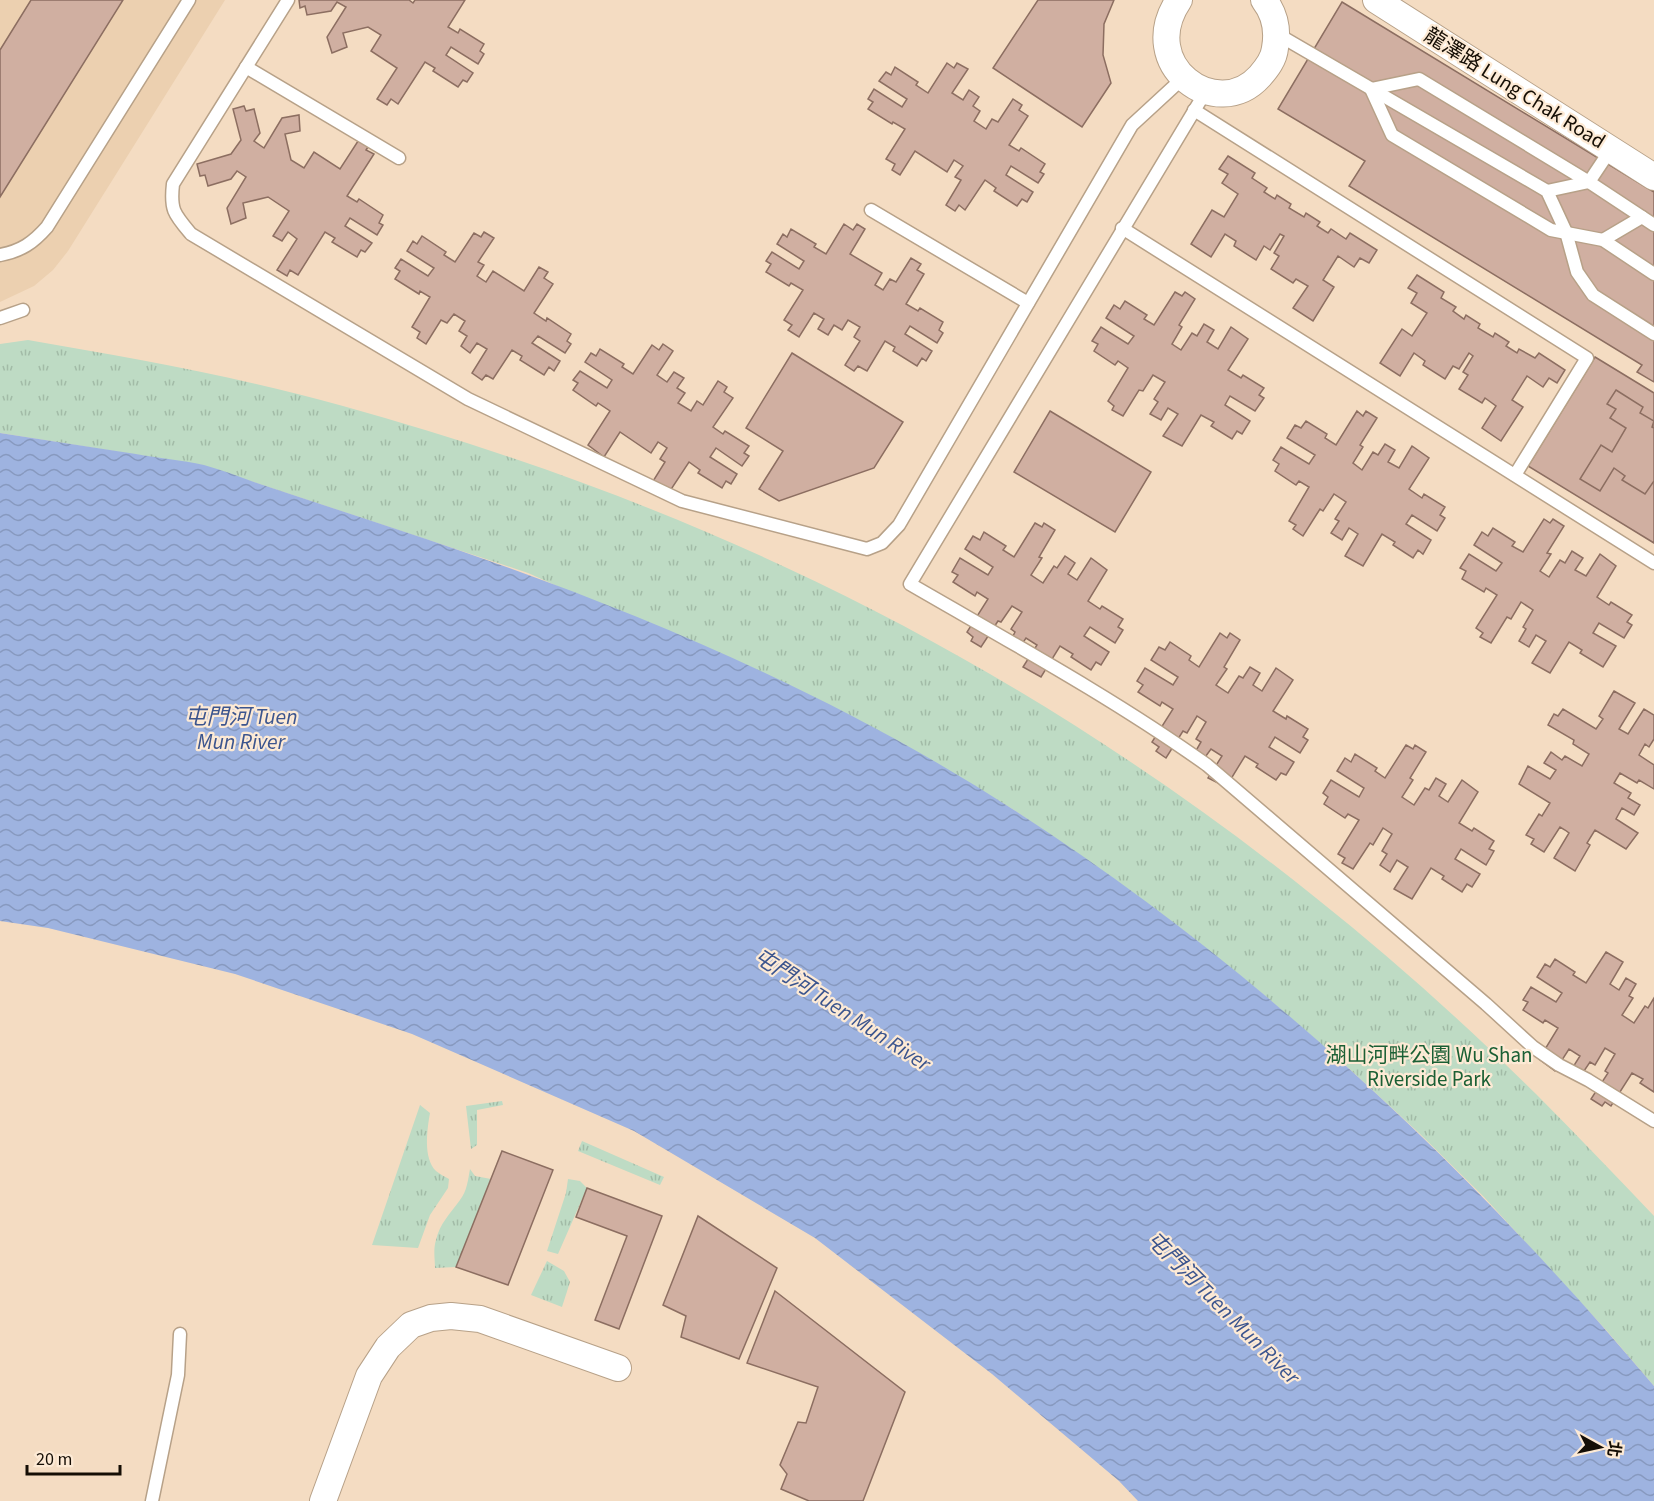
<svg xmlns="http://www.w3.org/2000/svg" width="1654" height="1501" viewBox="0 0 1654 1501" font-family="'Source Sans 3','Noto Sans TC',sans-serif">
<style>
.built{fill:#ecd0b0}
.grass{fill:url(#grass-tufts)}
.water{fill:url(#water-waves)}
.building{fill:#d0afa1;stroke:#8c6e61;stroke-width:1.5}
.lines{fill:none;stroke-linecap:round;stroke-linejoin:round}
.lane-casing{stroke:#b7a188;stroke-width:15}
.street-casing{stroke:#b7a188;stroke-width:28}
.lane{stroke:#fff;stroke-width:12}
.street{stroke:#fff;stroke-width:26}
.labels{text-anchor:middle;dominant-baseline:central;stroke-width:4.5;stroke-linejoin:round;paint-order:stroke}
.street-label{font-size:21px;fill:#150e05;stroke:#fdead5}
.park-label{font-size:21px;fill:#1a5f34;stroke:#fdead5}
.water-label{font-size:22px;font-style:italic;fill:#3c558e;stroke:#fdead5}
</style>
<defs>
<pattern id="grass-tufts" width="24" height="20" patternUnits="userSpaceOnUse" patternTransform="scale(1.5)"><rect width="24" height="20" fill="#bedbc4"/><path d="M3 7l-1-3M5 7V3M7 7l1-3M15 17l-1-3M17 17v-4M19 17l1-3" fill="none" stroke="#a2bba7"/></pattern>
<pattern id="water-waves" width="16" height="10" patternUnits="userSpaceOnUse" patternTransform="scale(1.5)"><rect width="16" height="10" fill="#9eb3e0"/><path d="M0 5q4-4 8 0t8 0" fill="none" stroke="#8799bf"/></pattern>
</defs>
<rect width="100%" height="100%" fill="#f4dcc2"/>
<!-- built -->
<polygon class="built" points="0,0 225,0 68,251 53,270 34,286 0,302"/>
<!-- grass -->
<g class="grass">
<path d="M28 340C133 358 239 377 343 406 495 448 644 501 787 568 973 654 1157 770 1316 898 1393 959 1466 1025 1536 1094 1576 1134 1615 1175 1654 1216V1386L1607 1331 1484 1197 1419 1133 1343 1063 1264 995 1183 930 1100 869 1014 810 939 765 863 723 528 573 202 465 0 433V344Z"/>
<polygon points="502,1101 503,1105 477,1110 477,1145 471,1149 466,1106"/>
<path d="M420 1105 430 1113C427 1130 423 1158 436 1171 440 1174 445 1177 449 1179L448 1188 430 1215 418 1248 372 1245Z"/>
<polygon points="582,1141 664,1177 660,1185 578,1151"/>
<path d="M470 1169 475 1176 491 1179 456 1267 435 1268C435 1259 433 1249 436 1240 440 1223 450 1214 460 1200 467 1191 468 1180 470 1169Z"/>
<polygon points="568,1179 580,1181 587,1188 558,1254 547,1251 566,1193"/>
<polygon points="547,1261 564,1271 570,1282 562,1307 531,1295"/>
</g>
<!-- water -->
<path class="water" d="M0 433C45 440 90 447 136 454 158 458 182 460 204 465 226 471 247 480 269 487 312 501 356 516 399 530 614 601 824 687 1014 810 1256 966 1469 1167 1654 1386V1501H1138L1119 1481 992 1374 815 1238 634 1131 412 1034 235 974 48 928 0 921Z"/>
<!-- building -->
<g class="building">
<polygon points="31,0 123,0 0,197 0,50"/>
<polygon points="299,0 409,0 413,3 415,0 465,0 448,27 458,33 460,29 484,44 480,51 484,54 478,64 451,47 446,55 473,73 467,82 463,80 458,87 433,71 435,68 425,62 398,104 391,99 387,105 377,99 397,68 371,51 381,35 368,27 343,33 347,47 332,53 327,37 346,7 337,2 331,11 307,15 305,6 300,8"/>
<polygon points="1038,0 1114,0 1104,24 1103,55 1111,83 1082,127 993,68"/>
<polygon points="1342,2 1654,192 1654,382 1637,372 1642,365 1349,186 1365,161 1278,109"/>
<polygon points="947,63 954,68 957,63 968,69 952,93 963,100 969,90 979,97 973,106 980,111 974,121 986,129 992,119 998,122 1013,99 1022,105 1019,110 1028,116 1009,145 1019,151 1021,148 1045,164 1040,172 1044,174 1038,183 1011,166 1006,175 1033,192 1027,202 1022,199 1017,206 994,191 996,188 985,180 965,210 959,205 955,211 946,205 961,180 955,177 963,166 954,160 947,172 915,151 900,175 892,170 895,164 886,159 905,129 893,122 892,124 868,109 873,102 868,99 874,89 902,107 907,99 879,81 886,72 891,75 895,67 918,82 916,85 928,93"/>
<polygon points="244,106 246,111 254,109 260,133 254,141 264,148 282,118 299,115 300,131 285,134 291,160 304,168 314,152 340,169 360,138 370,144 366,150 374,154 347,196 357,202 359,199 383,215 379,223 383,225 377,235 350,218 345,226 372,243 365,252 361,250 357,257 332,242 335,238 325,232 298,275 290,270 287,276 277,270 297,239 288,232 282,241 273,236 289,211 268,197 243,203 246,218 231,224 227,208 246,177 237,171 231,179 208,186 205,175 200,176 197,164 231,154 241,140 233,109"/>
<polygon points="1228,156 1255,173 1252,178 1267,188 1264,192 1275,199 1277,195 1291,204 1289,208 1304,217 1306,213 1320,222 1317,226 1328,233 1331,229 1346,239 1350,233 1377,250 1369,263 1360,258 1354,267 1338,256 1323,280 1334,287 1313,321 1293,308 1308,286 1296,279 1293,283 1271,269 1279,256 1274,253 1284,236 1280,234 1270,250 1264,246 1256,260 1234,246 1236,241 1225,234 1211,257 1191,244 1212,210 1224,217 1238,194 1222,183 1228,174 1219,169"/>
<polygon points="844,224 853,230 857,224 865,229 850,254 882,273 875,285 883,290 890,279 896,282 911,258 921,264 917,270 924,274 906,304 918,311 920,308 943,322 939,330 943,333 937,343 910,326 905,334 932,351 926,361 922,358 917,366 893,351 895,347 885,341 867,371 858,366 854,371 845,365 860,341 854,337 860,327 848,320 842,330 834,325 828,335 818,329 824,319 814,313 799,337 788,330 792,325 784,320 803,290 791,283 789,286 766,272 771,264 766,261 772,252 799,269 804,261 777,244 783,234 787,237 791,229 816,244 814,247 826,254"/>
<polygon points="484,232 494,238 478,262 484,265 477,276 486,282 493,271 524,291 539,267 548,272 544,278 553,284 534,313 546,321 547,318 571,334 567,341 571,344 565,353 538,336 532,343 560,361 554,371 549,367 544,375 520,360 522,356 512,350 493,379 486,375 482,380 472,373 487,349 477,343 470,353 461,346 467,336 459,331 465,321 454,314 447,323 441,320 426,344 417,338 420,332 412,327 430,297 420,291 419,294 395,279 400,271 395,268 401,259 428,276 434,268 407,251 413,241 417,244 422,236 446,252 444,255 455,262 474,233 481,237"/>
<polygon points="1417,275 1444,292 1441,298 1456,307 1453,311 1464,319 1466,315 1480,324 1478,328 1493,337 1495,333 1509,342 1506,346 1517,353 1519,349 1535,358 1539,353 1565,370 1557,383 1549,378 1543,387 1527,376 1512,400 1523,407 1501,441 1482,428 1496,406 1485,398 1482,403 1459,389 1468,375 1463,372 1473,356 1469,353 1459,369 1453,366 1445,379 1423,365 1425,361 1414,353 1400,376 1380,363 1402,329 1412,336 1427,313 1411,303 1417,293 1408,288"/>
<polygon points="1175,292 1182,296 1185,292 1195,299 1179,325 1182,327 1172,344 1181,350 1192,333 1197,336 1204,324 1214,330 1207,342 1218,349 1231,327 1248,339 1228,370 1241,378 1243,375 1264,388 1259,395 1264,398 1255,411 1230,396 1225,405 1250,421 1242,434 1237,431 1232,439 1211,426 1214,422 1201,415 1182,446 1163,436 1178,414 1168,408 1161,420 1150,414 1158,402 1154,399 1165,382 1153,375 1143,391 1139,390 1123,416 1112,410 1114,406 1108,401 1128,368 1118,361 1115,365 1094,351 1098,344 1092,341 1101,327 1128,344 1134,336 1106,318 1114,305 1120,309 1125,301 1147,315 1144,319 1154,325"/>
<polygon points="663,344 673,351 657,375 667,382 674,372 684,378 677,388 685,393 678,403 691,411 697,401 703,405 718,381 727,387 724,392 733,398 713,427 723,434 725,431 749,446 744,453 749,456 742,466 716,448 710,457 737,474 731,484 726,481 722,488 698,473 700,470 689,462 666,497 650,486 665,462 660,459 667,448 658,442 651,453 620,432 604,457 588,445 610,411 598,403 596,406 573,390 578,383 573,380 580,371 607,388 612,380 585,362 591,353 596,356 600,349 624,364 622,367 633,374 652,345 659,350"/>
<polygon points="792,353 903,422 874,468 779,501 759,489 783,451 746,428"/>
<polygon points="1595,357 1654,393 1654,543 1528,466"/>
<polygon points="1616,390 1643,407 1640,413 1654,421 1652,427 1654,428 1654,481 1645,494 1622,480 1625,476 1614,468 1600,491 1580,479 1601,445 1612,452 1626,428 1610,418 1616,409 1607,404"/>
<polygon points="1050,411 1151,472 1115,532 1014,472"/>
<polygon points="1357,411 1363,416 1366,411 1377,418 1360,445 1363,447 1353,463 1362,470 1373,452 1378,455 1385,444 1395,450 1388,462 1399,468 1412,446 1429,458 1409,489 1422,498 1424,494 1445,507 1440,515 1445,518 1437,531 1412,515 1406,524 1431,540 1423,554 1418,550 1413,558 1393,545 1395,542 1382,534 1363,566 1345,556 1358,534 1349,528 1342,540 1331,533 1339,521 1335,519 1346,502 1334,494 1323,511 1320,509 1303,536 1293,529 1296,525 1289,521 1309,487 1299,481 1296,485 1275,471 1279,464 1273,460 1281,447 1309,464 1315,455 1287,438 1295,425 1301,428 1306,421 1327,434 1325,438 1336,445"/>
<polygon points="1544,519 1550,523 1553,519 1564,526 1547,553 1551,554 1540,571 1549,577 1560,560 1565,563 1572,551 1583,558 1575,570 1586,576 1600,554 1616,566 1597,597 1609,605 1611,602 1632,615 1627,622 1632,625 1624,638 1599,623 1593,633 1616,646 1603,667 1580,653 1582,650 1569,642 1550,673 1532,663 1546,641 1536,635 1529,647 1519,641 1526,629 1523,627 1533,610 1521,602 1511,619 1507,617 1491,643 1480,637 1483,633 1476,628 1497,595 1486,588 1484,592 1462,579 1466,571 1460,568 1469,554 1496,571 1502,563 1474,545 1482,532 1488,536 1493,528 1515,542 1512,546 1523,552"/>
<polygon points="1035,523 1042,527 1044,523 1055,530 1039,557 1042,558 1031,575 1043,583 1054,566 1057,568 1065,556 1075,563 1068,574 1077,580 1091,558 1107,570 1088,601 1100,609 1102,606 1123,619 1118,627 1123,630 1115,643 1090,627 1084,636 1109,652 1101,665 1096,662 1091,670 1071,657 1073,654 1060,646 1041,677 1023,667 1037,645 1026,638 1018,650 1009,644 1015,632 1011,629 1022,612 1012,606 1001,622 998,621 981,647 971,641 973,637 967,632 988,599 977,592 975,596 953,582 958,575 952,572 960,558 988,575 993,567 965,549 973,536 980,540 984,532 1006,546 1003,550 1014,557"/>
<polygon points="1220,633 1227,638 1230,633 1240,640 1224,667 1227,669 1216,685 1228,693 1239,676 1243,678 1250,667 1260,673 1253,685 1262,691 1276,668 1293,680 1273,711 1286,719 1287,716 1308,729 1303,737 1308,740 1300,753 1275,737 1269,747 1294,762 1286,775 1281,773 1276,780 1256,767 1258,764 1245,756 1226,787 1208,778 1222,756 1211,749 1203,760 1194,754 1201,742 1196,739 1206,722 1197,716 1187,733 1183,731 1166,758 1156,751 1159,747 1152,742 1173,709 1162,702 1160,706 1138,692 1143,685 1137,681 1145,668 1173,685 1178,677 1151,660 1159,647 1165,650 1170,642 1191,656 1189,660 1199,667"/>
<polygon points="1614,691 1635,703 1619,729 1628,734 1644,709 1654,715 1654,739 1649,747 1645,744 1639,755 1654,765 1654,789 1639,780 1637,783 1620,773 1614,783 1631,793 1628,798 1640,805 1634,815 1622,808 1616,819 1638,833 1626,849 1595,830 1587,843 1590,845 1575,871 1554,858 1569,833 1565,830 1560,827 1544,852 1531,844 1534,839 1526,835 1539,814 1542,816 1550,803 1519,784 1528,766 1550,779 1556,770 1544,763 1551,752 1562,760 1565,756 1582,766 1589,754 1573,744 1574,740 1548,725 1554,714 1558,716 1563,709 1596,729 1603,719 1599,716"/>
<polygon points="1406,745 1413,749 1415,745 1426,752 1410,778 1413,780 1402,797 1414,805 1425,788 1429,790 1436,778 1446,784 1439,796 1448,802 1462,780 1478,792 1459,823 1472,831 1474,828 1494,841 1489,849 1494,851 1486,865 1461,849 1455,859 1480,874 1472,887 1467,884 1462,892 1442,879 1444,876 1431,868 1412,899 1394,889 1408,867 1397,860 1390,872 1380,865 1387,854 1382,851 1392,834 1383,828 1373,845 1370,843 1353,869 1342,863 1345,858 1338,854 1359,820 1348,814 1345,818 1324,804 1328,797 1323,793 1331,780 1359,797 1364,788 1337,771 1345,758 1351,762 1355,754 1377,768 1375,771 1385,778"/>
<polygon points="1606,952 1623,962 1610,984 1619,990 1626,978 1636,984 1629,996 1633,998 1622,1015 1634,1023 1645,1006 1648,1008 1654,998 1654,1092 1640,1083 1643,1079 1632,1073 1611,1106 1605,1102 1602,1106 1591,1099 1608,1073 1605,1071 1615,1054 1605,1048 1595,1065 1590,1062 1582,1074 1573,1067 1580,1056 1569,1049 1555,1071 1539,1059 1558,1028 1545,1020 1543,1023 1523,1010 1528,1002 1523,1000 1531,987 1556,1002 1562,993 1537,977 1545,964 1550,967 1555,959 1575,972 1573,975 1586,983"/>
<polygon points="502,1151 553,1170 508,1285 456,1267"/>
<polygon points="587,1188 662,1216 619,1329 595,1320 627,1236 576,1217"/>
<polygon points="698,1216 777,1268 739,1359 681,1337 686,1316 663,1305"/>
<polygon points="775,1291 905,1392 863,1501 809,1501 781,1489 787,1474 780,1465 798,1422 806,1423 818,1387 747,1363"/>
</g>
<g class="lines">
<defs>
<g id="lane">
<path d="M288 0 173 184C170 210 174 214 191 234L468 399 682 501 867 549 882 543 899 525 1132 125 1183 78"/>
<polyline points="1277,34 1547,191 1566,232 1577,272 1593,295 1654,334"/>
<polyline points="246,67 399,158"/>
<polyline points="1371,89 1392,135 1551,230 1603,240 1654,274"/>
<polyline points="1371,89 1419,79 1589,182 1654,225"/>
<path d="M1206 91 910 584C1010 642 1113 698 1207 765L1486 1004 1533 1047 1559 1065 1588 1080 1654 1121"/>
<polyline points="1194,110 1587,358 1515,475"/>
<polyline points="1547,191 1589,182 1611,149"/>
<polyline points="871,210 1028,303"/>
<polyline points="1122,228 1654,563"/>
<polyline points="1603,240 1642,217"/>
<path d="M0 255C21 251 33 243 47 227L189 0"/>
<polyline points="0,318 23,310"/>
<polyline points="152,1501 178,1375 180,1334"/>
</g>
<g id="street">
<path d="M1179 0C1135 65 1217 124 1260 76 1267 68 1274 59 1275 48 1278 31 1275 14 1264 0"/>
<polyline points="1376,0 1654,177"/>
<polyline points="323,1501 369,1376 388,1347 411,1325 431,1318 451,1316 480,1319 618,1368"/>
</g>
</defs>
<!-- lane casing -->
<use href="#lane" class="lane-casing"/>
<!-- street casing -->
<use href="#street" class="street-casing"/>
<!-- lane -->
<use href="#lane" class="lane"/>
<!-- street -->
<use href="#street" class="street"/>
</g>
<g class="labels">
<!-- street labels -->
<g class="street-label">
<text transform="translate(1515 88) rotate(32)">龍澤路 Lung Chak Road</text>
</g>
<!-- park labels -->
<g class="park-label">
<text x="1429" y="1055">湖山河畔公園 Wu Shan<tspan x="1429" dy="24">Riverside Park</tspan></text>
</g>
<!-- water labels -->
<g class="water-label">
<text x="241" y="717">屯門河 Tuen<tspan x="241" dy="25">Mun River</tspan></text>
<text transform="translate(842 1010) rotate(33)">屯門河 Tuen Mun River</text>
<text transform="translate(1223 1308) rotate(45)">屯門河 Tuen Mun River</text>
</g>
</g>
<!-- north arrow -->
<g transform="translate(1600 1447) rotate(98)" stroke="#fdead5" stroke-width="4.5" paint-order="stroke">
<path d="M0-4.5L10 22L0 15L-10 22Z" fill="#150e05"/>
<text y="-9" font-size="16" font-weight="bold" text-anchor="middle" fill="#150e05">北</text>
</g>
<!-- scale -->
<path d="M27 1465v9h93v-9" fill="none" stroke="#150e05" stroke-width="3"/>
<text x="36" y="1465" font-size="18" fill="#150e05" stroke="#fdead5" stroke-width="4.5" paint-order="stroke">20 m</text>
</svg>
